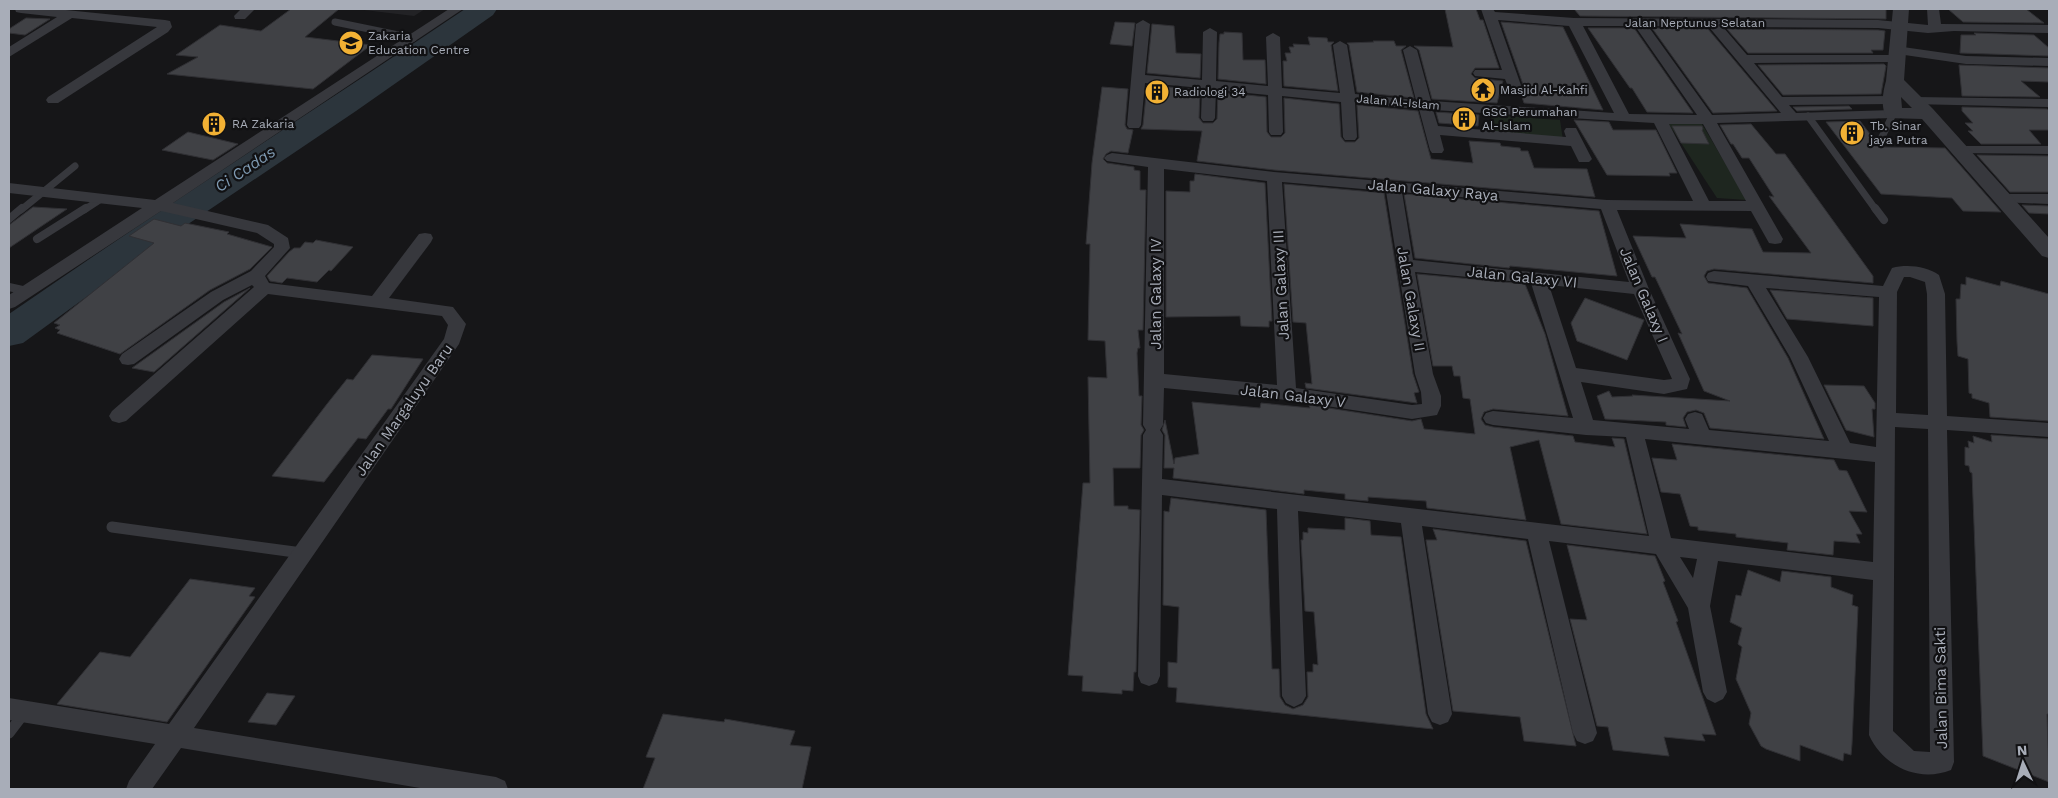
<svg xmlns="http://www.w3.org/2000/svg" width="2058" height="798" viewBox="0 0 2058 798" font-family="'Work Sans',sans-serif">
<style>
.built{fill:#222225}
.green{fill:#1e261f}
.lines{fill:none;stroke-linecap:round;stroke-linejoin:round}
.river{fill:#2c353c;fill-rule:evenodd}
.building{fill:#404145;stroke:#303034}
.service-far2{stroke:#37383d;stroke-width:7}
.service-far1{stroke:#37383d;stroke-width:8}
.service{stroke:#37383d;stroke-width:11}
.minor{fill:#37383d;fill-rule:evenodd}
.tertiary{fill:#37383d;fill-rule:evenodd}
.labels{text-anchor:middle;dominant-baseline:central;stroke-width:4.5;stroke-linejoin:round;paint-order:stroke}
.far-street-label{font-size:12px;fill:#a8adb8;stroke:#111113}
.far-poi-label{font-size:12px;fill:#a8adb8;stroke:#111113;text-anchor:start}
.street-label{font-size:15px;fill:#a8adb8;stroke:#111113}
.water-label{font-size:16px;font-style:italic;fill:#7f9bb3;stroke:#111113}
</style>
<rect width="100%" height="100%" fill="#161618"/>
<!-- built -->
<polygon class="built" points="356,9 425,9 414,16"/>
<!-- green -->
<g class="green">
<polygon points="1491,115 1560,120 1563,140 1493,132"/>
<polygon points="1668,123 1702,124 1747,200 1717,198"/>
</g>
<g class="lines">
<!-- river -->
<path class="river" d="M465 9H497L493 15 356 111 166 239 23 343 9 346V314C159 210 313 111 465 9Z"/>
</g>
<!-- building -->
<g class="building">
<polygon points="291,9 339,9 305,37 371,45 313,89 167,74 198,57 176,55 220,25 261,31"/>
<polygon points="1445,9 1476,9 1480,20 1483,20 1499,68 1475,68 1471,74 1475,78 1503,81 1497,103 1432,99 1419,50 1414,46 1453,47"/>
<polygon points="1574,9 1886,9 1886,19 1580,16"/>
<polygon points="1948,9 2026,9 2044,23 1963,22"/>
<polygon points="26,18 50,19 25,35 9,33 9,29"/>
<polygon points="1115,22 1135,23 1132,46 1110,44"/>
<polygon points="1501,22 1563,27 1603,110 1524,103 1521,94 1525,90"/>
<polygon points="1152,24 1174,26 1176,53 1201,54 1200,78 1147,73"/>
<polygon points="1588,28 1634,28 1693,113 1647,112 1632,88 1630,88"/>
<polygon points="1652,28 1708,29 1777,111 1713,113"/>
<polygon points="1727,29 1878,30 1885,31 1883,50 1871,50 1873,53 1748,53"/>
<polygon points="1224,32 1242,33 1243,60 1265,60 1266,84 1218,79 1219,43 1220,34 1224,34"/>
<polygon points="1974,33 2034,35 2049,48 2049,56 1960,53 1961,35 1976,35"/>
<polygon points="1308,37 1327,38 1328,42 1334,42 1331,45 1338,91 1284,86 1283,61 1287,61 1285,53 1291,53 1289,47 1294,47 1293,44 1310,45"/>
<polygon points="1373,41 1394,41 1396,46 1406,46 1401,50 1414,98 1357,92 1349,45 1347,43 1374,42"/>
<polygon points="1884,64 1886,66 1881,94 1783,95 1758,65"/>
<polygon points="1959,65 2049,68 2049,82 2021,81 2040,97 1962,96"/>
<polygon points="1147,85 1200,90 1199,118 1203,123 1213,123 1217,119 1218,92 1266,97 1267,132 1271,137 1281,137 1285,133 1284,98 1339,104 1341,137 1345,142 1355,142 1359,138 1357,105 1418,111 1431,159 1473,163 1469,141 1500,143 1501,146 1520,148 1521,151 1528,151 1534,168 1587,169 1595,197 1274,170 1197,161 1202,131 1141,129 1143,125"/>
<polygon points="1102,87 1128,89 1125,125 1127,129 1133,130 1128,153 1111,151 1106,154 1103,159 1107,163 1134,167 1134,170 1140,171 1140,190 1146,190 1143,330 1138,330 1140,348 1138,348 1137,353 1139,396 1142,396 1141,425 1144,430 1141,435 1140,468 1113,468 1114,506 1128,506 1128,509 1140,510 1136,672 1134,672 1133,691 1122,690 1122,694 1082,691 1083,676 1068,675 1083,483 1090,483 1088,377 1107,378 1105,341 1088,340 1090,244 1086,244 1092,163"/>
<polygon points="1849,106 1852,109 1797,111 1793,107"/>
<polygon points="1962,107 2047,109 2049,111 2049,130 2029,130 2041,144 1981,144 1968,131 1973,131 1965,123 1973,123 1962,111"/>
<polygon points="1436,112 1479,115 1478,126 1439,123"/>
<polygon points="1574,120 1609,122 1613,130 1656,130 1677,173 1669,173 1670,176 1607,175"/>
<polygon points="1860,121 1880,147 1945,148 2001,212 1963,211 1952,198 1881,194 1826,122"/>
<polygon points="1751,124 1776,154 1785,154 1873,276 1873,283 1714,269 1707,271 1704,276 1708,283 1747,288 1788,358 1824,439 1710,428 1704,413 1696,410 1687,412 1683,418 1686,427 1666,425 1666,422 1605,419 1597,396 1609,391 1612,397 1633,396 1632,395 1730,401 1704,391 1678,333 1682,334 1655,277 1652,277 1633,236 1686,238 1680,224 1752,229 1763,252 1811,253 1769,196 1774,197 1749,158 1742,158 1733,144 1731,144 1720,125"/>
<polygon points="1672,126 1702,126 1703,129 1702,130 1709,144 1681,143"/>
<polygon points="188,132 238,144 213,160 162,150"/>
<polygon points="1977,155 2049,156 2049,192 2010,192"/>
<polygon points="1195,174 1265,183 1272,321 1269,321 1269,327 1241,326 1240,316 1166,317 1166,191 1190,192 1190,181 1194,181"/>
<polygon points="1284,184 1384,193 1413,374 1419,392 1414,393 1417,403 1306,388 1305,383 1312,384 1306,323 1293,322"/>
<polygon points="1404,194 1599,211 1617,276 1510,266 1509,268 1415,258"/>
<polygon points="2022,205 2049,206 2049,214 2029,213"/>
<polygon points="33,207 67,209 9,248 9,225"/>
<polygon points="154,219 181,226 185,223 229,232 227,234 272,247 250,269 210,290 120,354 57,333 60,330 55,328 60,325 54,323 154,243 129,236"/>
<polygon points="316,240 353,247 331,271 329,270 317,282 287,278 282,283 270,281 267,276 289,252 294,248 300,248 305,242 313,243"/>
<polygon points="1417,274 1525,284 1545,334 1568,416 1493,409 1484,412 1481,419 1485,425 1493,427 1573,436 1575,442 1615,447 1612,438 1624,439 1647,534 1561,524 1539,440 1510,447 1526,520 1427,508 1426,501 1368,497 1368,501 1345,499 1345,494 1304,490 1304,494 1173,478 1174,468 1164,468 1165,435 1162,430 1165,420 1174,464 1175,458 1199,454 1192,402 1260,408 1261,403 1310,408 1309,405 1412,421 1421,419 1424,429 1475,434 1470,399 1463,398 1460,376 1454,376 1452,366 1433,366"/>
<polygon points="1966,277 2000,286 2001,281 2049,294 2049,421 1990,417 1989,403 1972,398 1972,394 1969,393 1968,359 1958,356 1957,342 1956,299 1960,299 1961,284 1966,285"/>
<polygon points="250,288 154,372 132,368 224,302"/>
<polygon points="1770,290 1873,298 1873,326 1787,319"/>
<polygon points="1585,298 1644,320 1627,360 1577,341 1571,323"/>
<polygon points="372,355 423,359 391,409 388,409 366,439 358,438 324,482 272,476 327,404 347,379 353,380"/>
<polygon points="1824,385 1864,386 1875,403 1875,409 1872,409 1874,437 1846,430"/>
<polygon points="1991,435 2049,439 2049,714 2047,714 2049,782 1983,756 1972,473 1970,472 1969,466 1965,465 1965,447 1969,448 1968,441 1974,443 1973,436 1992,442"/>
<polygon points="1672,444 1834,460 1839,470 1847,471 1867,512 1849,511 1862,534 1856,534 1860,543 1834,541 1833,555 1787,550 1788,543 1736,537 1736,534 1698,530 1698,527 1690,526 1680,494 1661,492 1652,458 1677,460"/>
<polygon points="1171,498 1266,510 1272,669 1279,669 1280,697 1285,705 1293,709 1303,705 1308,697 1307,672 1313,672 1313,664 1318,665 1314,612 1305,611 1301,540 1303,540 1303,532 1308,533 1308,528 1345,530 1345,518 1370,521 1371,535 1401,537 1426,714 1433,729 1176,702 1177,688 1168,687 1168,662 1177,663 1179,607 1163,605 1164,511 1169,512"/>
<polygon points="1433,529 1526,541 1576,746 1524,741 1520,717 1453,711 1426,540 1437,540"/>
<polygon points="1567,545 1655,556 1665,581 1663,582 1678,621 1676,622 1716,735 1702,734 1705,741 1664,737 1669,756 1613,750 1608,727 1597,726 1570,619 1587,620"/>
<polygon points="1748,570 1780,582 1782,571 1831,577 1831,587 1853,595 1852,605 1858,607 1852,744 1851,755 1844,753 1843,761 1800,745 1800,761 1766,749 1761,746 1749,724 1751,713 1736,679 1742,647 1738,644 1742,628 1730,622 1736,595 1741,596"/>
<polygon points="190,579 255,588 249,596 255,597 167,722 57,704 100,652 130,657"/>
<polygon points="267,693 295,696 276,725 248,722"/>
<polygon points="663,714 724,722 725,719 795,731 790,745 811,747 802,789 643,789 655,758 646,757"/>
</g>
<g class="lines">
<!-- service-far2 -->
<g class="service-far2">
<polyline points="335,22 413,38"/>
<polyline points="1808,116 1876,210"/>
<polyline points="1881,139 1893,114"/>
<polyline points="21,210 75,166"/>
<polyline points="84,210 101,199"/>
</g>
<!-- service-far1 -->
<g class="service-far1">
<polyline points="1875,208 1884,220"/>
<polyline points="9,219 22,208"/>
<polyline points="37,239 86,208"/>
<polyline points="9,287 27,291"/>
</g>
<!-- service -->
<g class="service">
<polyline points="112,527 302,553"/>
<polyline points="9,733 25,712"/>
</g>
<!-- minor -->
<g class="minor">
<polygon points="15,9 56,9 165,20 170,21 172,27 168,32 58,103 48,103 46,100 48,97 157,27 72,18 9,57 9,47 57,17 21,13 16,12"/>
<polygon points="241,9 255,9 245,19 235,19 234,16"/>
<polygon points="449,9 463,9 173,203 268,225 288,238 290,248 265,276 269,283 372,296 419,234 425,233 431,234 433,238 431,242 389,298 453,307 466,324 459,344 194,728 496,777 505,781 508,789 426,789 181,748 152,789 126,789 129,781 155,744 9,720 9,698 169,724 444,339 448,325 442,316 268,294 126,421 119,423 112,421 109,416 112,411 254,287 252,285 223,300 134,364 128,365 122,364 119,359 122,354 211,292 251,271 274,247 274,244 257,233 161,211 15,307 9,309 9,295 142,208 9,193 9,183 155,200"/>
<path d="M1481 9H1493L1495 12 1574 18 1878 20 1928 25 1927 9H1939L1941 24 2049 25V33L1954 31 1928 33 1878 28 1723 27 1747 55H1900L1902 58 1900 61 1895 62 1754 63 1782 97 1891 96 1896 97 1898 100 1896 103 1891 104 1789 105 1796 113 1893 110 1898 111 1900 114 1898 117 1893 118 1717 123 1783 239 1781 243 1775 244 1769 243 1751 211 1617 210 1649 289 1690 379 1687 389 1664 394 1581 382 1593 420 1689 429 1685 419 1688 414 1695 412 1702 414 1709 430 1829 441 1790 357 1748 286 1708 281 1706 277 1708 273 1714 271 1883 286 1892 268C1907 264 1926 266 1939 275L1945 294 1947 416 2049 423V437L1947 430 1954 762 1951 770C1918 783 1883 766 1869 735L1873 580 1718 561 1710 606 1727 692 1723 699 1715 703 1707 699 1703 692 1688 608 1656 554 1549 541 1597 733 1593 741 1585 744 1577 741 1573 733 1528 539 1422 526 1452 714 1448 722 1440 725 1432 722 1428 714 1401 523 1298 511 1306 696 1302 703 1294 707 1286 703 1282 696 1277 509 1162 495 1160 676 1157 683 1149 686 1141 683 1138 676 1143 435 1146 430 1143 425 1148 167 1107 161 1104 158 1107 155 1112 153 1274 172 1607 200 1693 201 1654 123 1433 110 1438 126 1566 137 1564 131 1566 128H1576L1592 159 1589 162H1579L1571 146 1440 135 1444 150 1442 153H1432L1430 150 1419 109 1355 103 1357 137 1355 140H1345L1343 137 1341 102 1282 96 1283 132 1281 135H1271L1269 132 1268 95 1216 90 1215 118 1213 121H1203L1201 118 1202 88 1145 83 1141 125 1139 128H1129L1127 125 1136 24 1143 20 1150 24 1145 75 1202 80 1203 32 1210 28 1217 32 1216 81 1268 86 1266 37 1273 33 1280 37 1282 88 1340 93 1333 45 1340 41 1347 45 1355 94 1416 100 1403 50 1410 46 1417 50 1431 101 1614 113 1569 26 1498 20 1523 91 1516 95 1511 94 1505 79 1475 76 1473 73 1475 70H1502ZM1583 26H1635L1697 115 1629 114ZM1648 26 1709 27 1781 113 1712 115ZM1669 124H1703L1746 201H1709ZM1164 169 1267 181 1277 385 1164 374ZM1282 182 1386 191 1415 374 1421 392 1422 404 1412 405 1296 388ZM1402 192 1601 209 1629 282 1413 260ZM1415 272 1531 283 1573 418 1493 411 1486 413 1483 418 1486 423 1493 425 1586 435 1626 437 1649 536 1162 479 1163 435 1160 430 1163 425 1164 388 1287 400 1412 419 1437 415 1441 406V396L1433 374ZM1904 277H1910L1925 282 1927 294 1928 415 1896 413 1897 292ZM1549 285 1634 294 1672 379 1664 380 1576 368ZM1766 288 1879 297 1876 447 1850 443 1808 357ZM1895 427 1928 429 1930 752 1914 751 1893 731ZM1645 439 1875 462 1873 562 1671 538ZM1680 557 1697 559 1693 578Z"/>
<polygon points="1896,46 1966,56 2049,58 2049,66 1966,64 1891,53 1889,50"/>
<polygon points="1916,97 2049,99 2049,107 1911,104 1909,101 1911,98"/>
<polygon points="1960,146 2049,146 2049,154 1955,153 1953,150 1955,147"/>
<polygon points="2005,194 2049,194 2049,204 1999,202 1997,199 1999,196"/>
</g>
<!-- tertiary -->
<path class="tertiary" d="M1893 9H1909L1904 80 1933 109 2049 238V258L2042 256 1922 119 1887 118C1880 108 1883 91 1886 81ZM1901 97 1912 108H1902Z"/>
</g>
<!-- icons -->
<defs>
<symbol id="school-disc" viewBox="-11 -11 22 22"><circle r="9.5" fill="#f2b134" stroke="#111113"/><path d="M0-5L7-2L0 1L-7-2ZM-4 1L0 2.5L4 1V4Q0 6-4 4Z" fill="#111"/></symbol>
<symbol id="temple-disc" viewBox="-11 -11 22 22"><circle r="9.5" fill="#f2b134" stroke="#111113"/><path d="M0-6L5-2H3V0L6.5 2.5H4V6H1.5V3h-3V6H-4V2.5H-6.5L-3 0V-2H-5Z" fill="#111"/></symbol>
<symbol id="building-disc" viewBox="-11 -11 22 22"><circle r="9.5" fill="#f2b134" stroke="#111113"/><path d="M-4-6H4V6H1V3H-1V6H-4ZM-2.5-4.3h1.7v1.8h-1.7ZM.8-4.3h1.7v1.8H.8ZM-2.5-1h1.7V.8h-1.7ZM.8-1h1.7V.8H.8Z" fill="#111"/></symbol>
</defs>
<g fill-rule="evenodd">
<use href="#school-disc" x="337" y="29" width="28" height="28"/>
<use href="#temple-disc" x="1469" y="76" width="28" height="28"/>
<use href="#building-disc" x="1143" y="78" width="28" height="28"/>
<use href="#building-disc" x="1450" y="105" width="28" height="28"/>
<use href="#building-disc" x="200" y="110" width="28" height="28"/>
<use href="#building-disc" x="1838" y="119" width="28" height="28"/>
</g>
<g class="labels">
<!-- far-street labels -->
<g class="far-street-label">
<text x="1695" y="23">Jalan Neptunus Selatan</text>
<text transform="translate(1398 102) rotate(5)">Jalan Al-Islam</text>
</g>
<!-- far-poi labels -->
<g class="far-poi-label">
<text x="368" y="36">Zakaria<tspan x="368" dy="14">Education Centre</tspan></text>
<text x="1500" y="90">Masjid Al-Kahfi</text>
<text x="1174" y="92">Radiologi 34</text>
<text x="1482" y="112">GSG Perumahan<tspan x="1482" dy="14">Al-Islam</tspan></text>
<text x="232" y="124">RA Zakaria</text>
<text x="1870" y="126">Tb. Sinar<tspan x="1870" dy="14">jaya Putra</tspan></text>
</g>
<!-- street labels -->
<g class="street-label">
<text transform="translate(1433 190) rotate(5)">Jalan Galaxy Raya</text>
<text transform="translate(1522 277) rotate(6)">Jalan Galaxy VI</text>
<text transform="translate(1281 285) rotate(-93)">Jalan Galaxy III</text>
<text transform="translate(1156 294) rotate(-90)">Jalan Galaxy IV</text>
<text transform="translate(1644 295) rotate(67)">Jalan Galaxy I</text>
<text transform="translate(1411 299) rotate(80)">Jalan Galaxy II</text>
<text transform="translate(1293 396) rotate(7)">Jalan Galaxy V</text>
<text transform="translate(404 410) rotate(-55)">Jalan Margaluyu Baru</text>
<text transform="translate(1941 688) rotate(-91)">Jalan Bima Sakti</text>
</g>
<!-- water labels -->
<g class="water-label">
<text transform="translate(245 169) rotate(-34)">Ci Cadas</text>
</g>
</g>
<!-- border -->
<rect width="2058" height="798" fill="none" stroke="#a8adb8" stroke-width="20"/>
<!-- north arrow -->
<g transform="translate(2023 763) rotate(356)" stroke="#111113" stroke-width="4" paint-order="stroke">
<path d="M0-4L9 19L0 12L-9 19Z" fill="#a8adb8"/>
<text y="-8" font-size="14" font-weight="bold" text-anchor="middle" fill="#a8adb8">N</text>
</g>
</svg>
